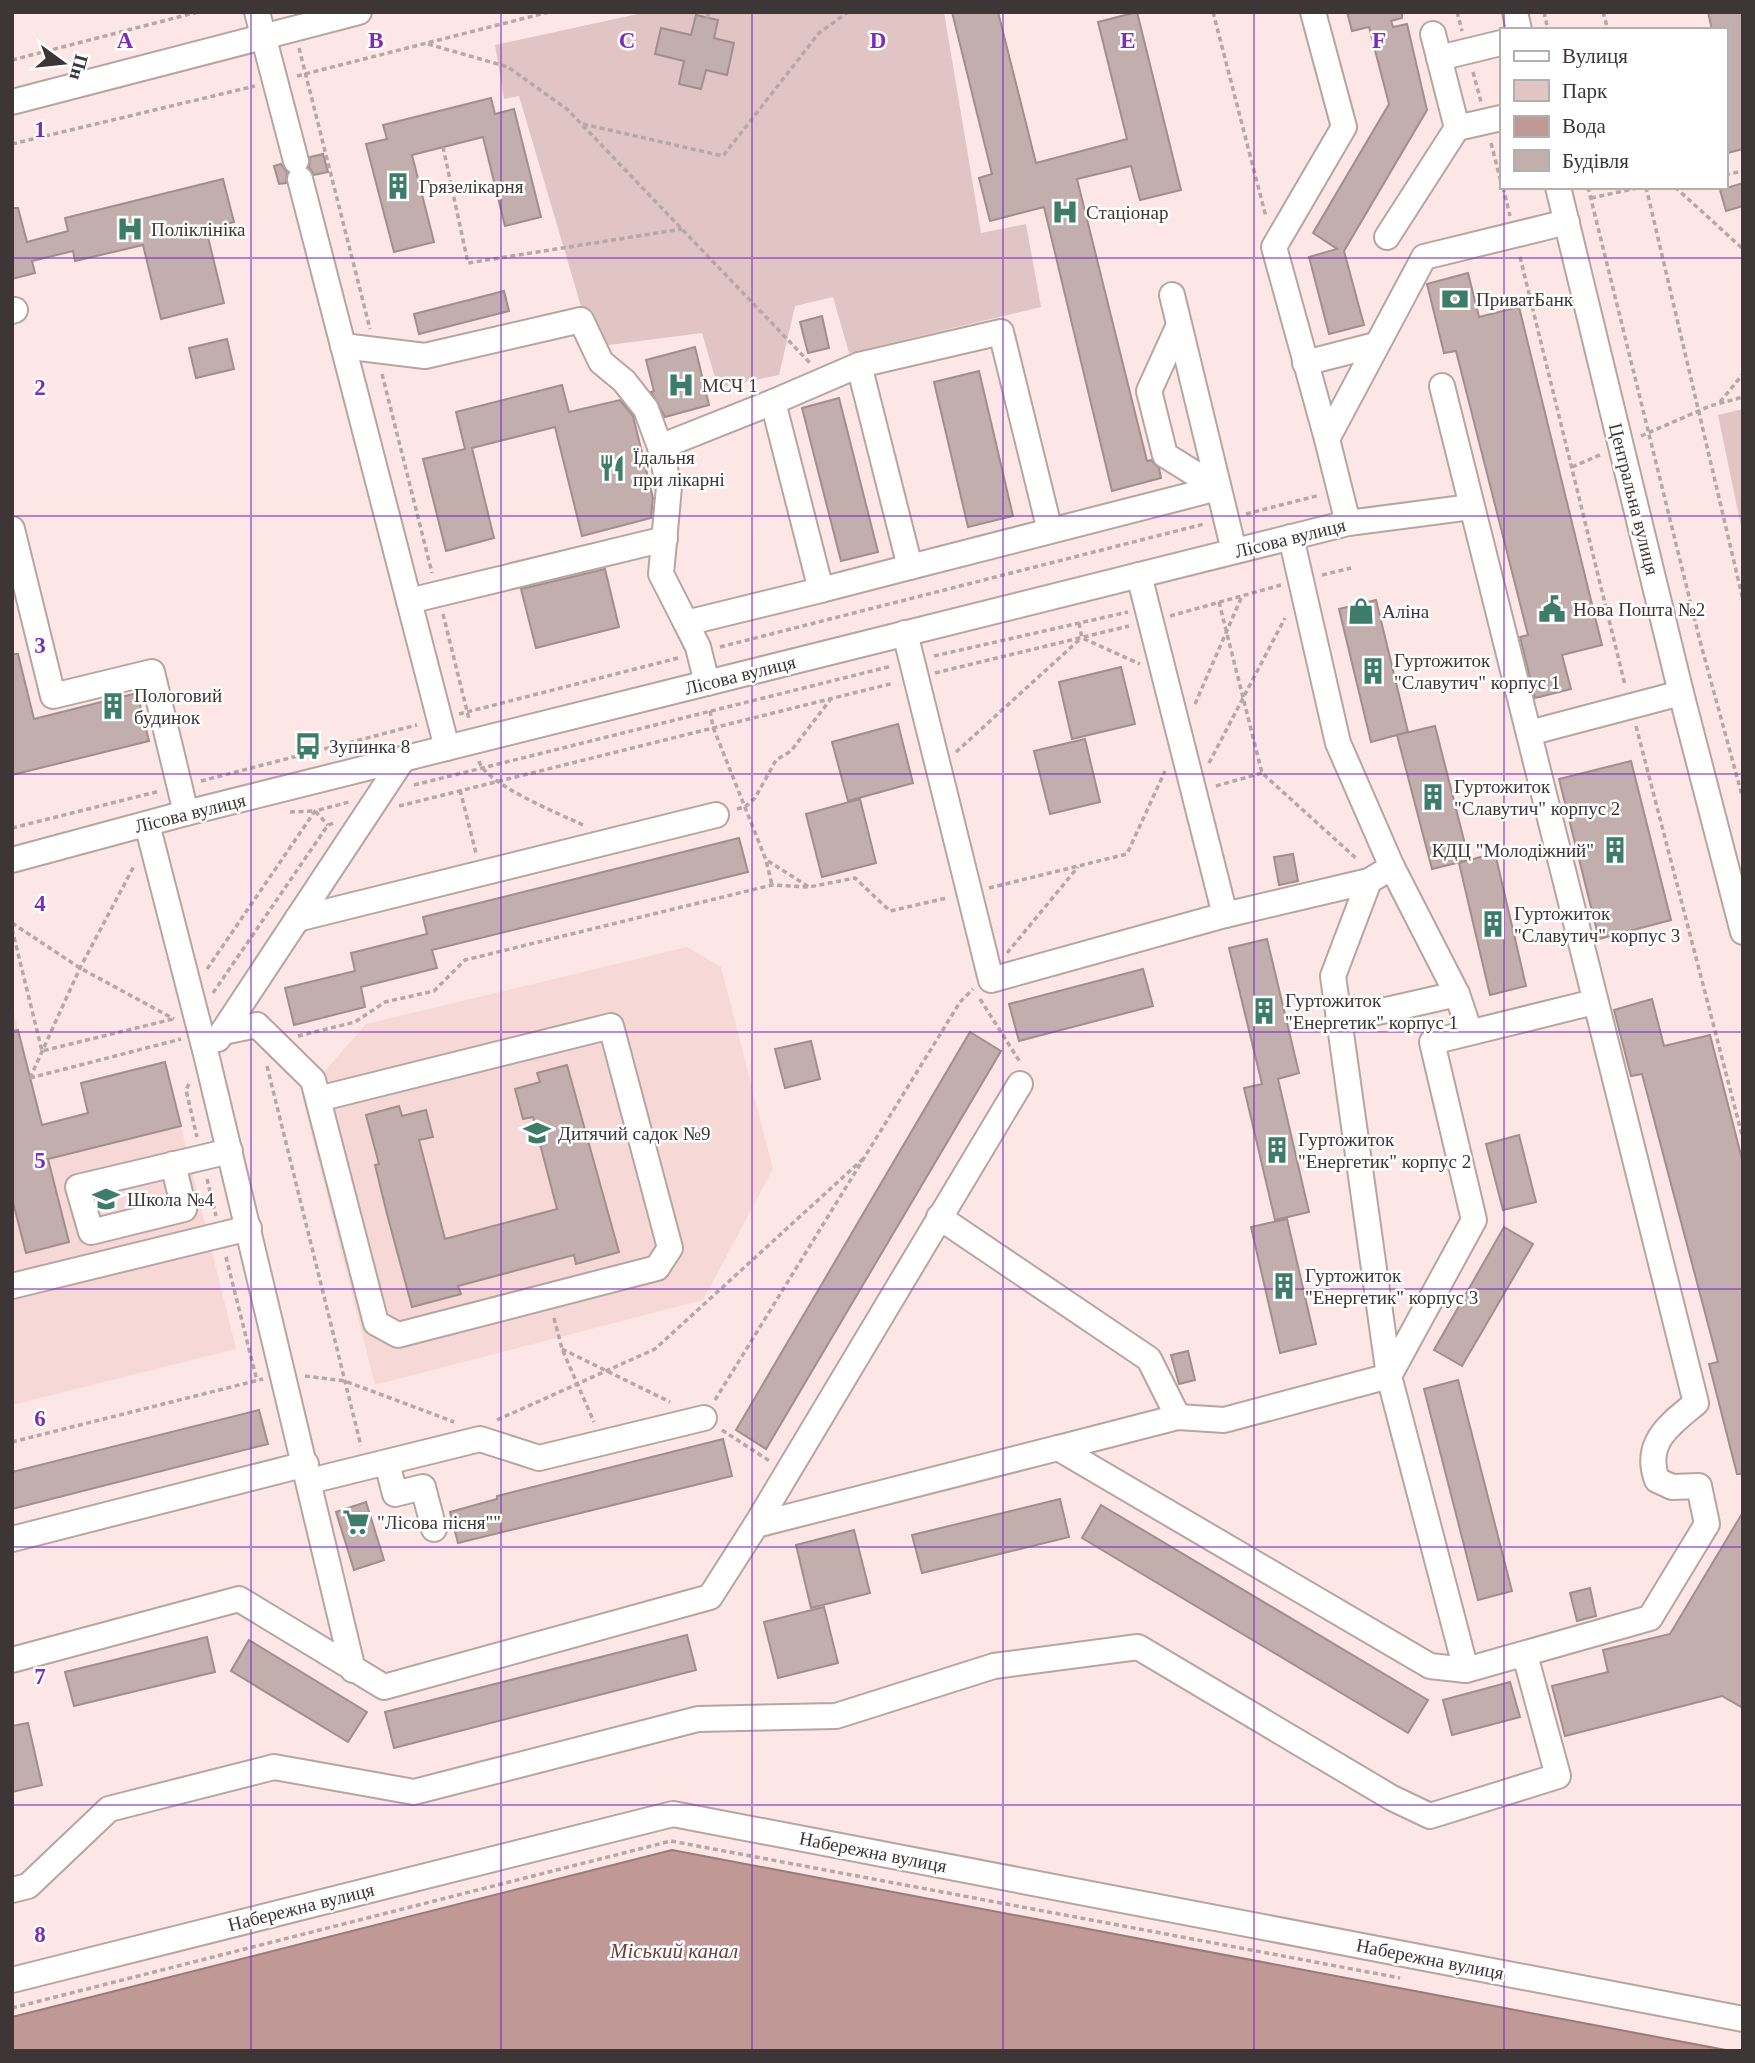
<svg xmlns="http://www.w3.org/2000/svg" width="1755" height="2063" viewBox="0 0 1755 2063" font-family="'Times New Roman',serif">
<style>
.built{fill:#f6d9d7}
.green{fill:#e0c5c4}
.water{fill:#c09896;stroke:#997b79;stroke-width:2}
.building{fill:#c2aead;stroke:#a18e8d;stroke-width:2}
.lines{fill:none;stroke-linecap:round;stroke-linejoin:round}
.minor-casing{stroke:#b7a4a3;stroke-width:28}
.path{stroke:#b7a7a6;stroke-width:3.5;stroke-dasharray:5 3.5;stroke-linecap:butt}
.minor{stroke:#fff;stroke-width:24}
.grid{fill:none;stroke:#7b2cbf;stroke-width:2;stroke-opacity:0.55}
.labels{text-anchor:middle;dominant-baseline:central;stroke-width:5;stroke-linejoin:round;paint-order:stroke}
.poi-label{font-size:19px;fill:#3e3636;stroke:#fff;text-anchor:start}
.street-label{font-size:19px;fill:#3e3636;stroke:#fff}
.water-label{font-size:21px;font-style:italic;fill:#743c3c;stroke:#fff}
.grid-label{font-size:23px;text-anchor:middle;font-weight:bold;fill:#7b2cbf;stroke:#fff;stroke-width:5;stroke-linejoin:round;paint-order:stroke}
</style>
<rect width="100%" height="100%" fill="#fce7e6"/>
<!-- built -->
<g class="built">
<polygon points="687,947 721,967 773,1169 703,1300 375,1385 302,1097 366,1024"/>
<polygon points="12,1005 43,1125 88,1113 81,1083 165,1062 236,1349 12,1405"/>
</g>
<!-- green -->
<g class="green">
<polygon points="647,12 944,12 981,233 1026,224 1041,307 849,353 833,297 795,306 779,375 718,388 702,333 593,347 519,96 504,99 495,45"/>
<polygon points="1743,409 1743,536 1718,415"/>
</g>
<!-- water -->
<polygon class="water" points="672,1850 1731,2051 12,2051 12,2017"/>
<!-- building -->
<g class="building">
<polygon points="952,12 998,12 1036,163 1127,139 1098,22 1137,12 1181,190 1140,200 1131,166 1077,179 1147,461 1151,460 1159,468 1161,478 1112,491 1044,207 990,221 979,178 992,174"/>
<polygon points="1347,12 1402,12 1402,18 1391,21 1393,27 1407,24 1427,110 1344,251 1364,325 1329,334 1309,257 1337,249 1313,233 1389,104 1369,27 1352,31"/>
<polygon points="1708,12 1743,12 1743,149 1728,153 1725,30 1712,30"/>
<polygon points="696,15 718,20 714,38 734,43 727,75 706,70 701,89 679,84 684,61 655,54 661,28 691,35"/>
<polygon points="491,98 495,114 514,109 541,217 505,226 483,137 412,155 434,242 394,252 366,144 387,139 383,125"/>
<polygon points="323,154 328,172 314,175 309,167 310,157"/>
<polygon points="281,164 287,173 286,183 279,184 274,166"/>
<polygon points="223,179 234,222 206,229 224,303 161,319 143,245 75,261 73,251 32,261 35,273 12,279 12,208 18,208 27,242 68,231 65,218"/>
<polygon points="1743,183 1743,206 1726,211 1720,190"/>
<polygon points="1468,273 1479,317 1519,307 1602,645 1562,655 1571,689 1535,698 1520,637 1528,635 1456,351 1444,353 1427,284"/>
<polygon points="504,291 509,311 419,334 414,314"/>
<polygon points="822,316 829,348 808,353 800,322"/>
<polygon points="227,339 234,369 196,378 189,348"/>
<polygon points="695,347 709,405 665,417 651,392 654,391 646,360"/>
<polygon points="979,371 1013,516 968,527 934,382"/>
<polygon points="562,385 569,412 620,400 633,416 653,498 651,518 582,536 555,427 472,448 494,538 446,551 423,459 465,449 456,412"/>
<polygon points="839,398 878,552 841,561 802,408"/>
<polygon points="605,569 619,627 536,648 521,589"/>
<polygon points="1376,600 1408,732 1371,742 1339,609"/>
<polygon points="12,654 18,654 34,719 137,693 149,741 12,775"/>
<polygon points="1121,667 1135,724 1072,739 1059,682"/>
<polygon points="898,724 913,783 848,801 832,742"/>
<polygon points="1435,726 1469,860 1432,869 1397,735"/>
<polygon points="1085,739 1100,802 1050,814 1034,751"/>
<polygon points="1631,761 1671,920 1599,939 1559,779"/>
<polygon points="860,799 876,863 822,877 806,814"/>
<polygon points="739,838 748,872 432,950 437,968 361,987 365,1007 294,1025 285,988 355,971 351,953 427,934 423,917"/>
<polygon points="1495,853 1526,986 1490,995 1459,863"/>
<polygon points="1293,854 1298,881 1279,885 1274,857"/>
<polygon points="1267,939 1299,1073 1278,1079 1309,1212 1275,1220 1244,1088 1262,1084 1229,948"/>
<polygon points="1143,969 1153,1006 1019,1041 1009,1004"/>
<polygon points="1652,999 1664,1046 1710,1035 1743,1163 1743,1474 1737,1474 1709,1364 1718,1362 1642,1074 1631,1076 1614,1010"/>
<polygon points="18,1030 42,1125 88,1113 81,1083 165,1062 181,1126 48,1159 69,1242 26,1253 12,1198 12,1031"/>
<polygon points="970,1032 1001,1051 766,1449 736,1430"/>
<polygon points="811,1041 820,1079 785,1088 775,1049"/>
<polygon points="567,1065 619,1252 576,1264 574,1255 458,1286 461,1294 412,1307 387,1214 375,1165 379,1164 366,1115 399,1106 402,1116 426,1110 433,1137 419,1140 445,1239 557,1209 533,1117 523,1119 515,1089 540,1082 537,1073"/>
<polygon points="1519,1135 1536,1202 1503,1210 1486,1144"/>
<polygon points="1287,1219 1316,1344 1280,1353 1251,1227"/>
<polygon points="1504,1227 1533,1244 1462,1366 1434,1350"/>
<polygon points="1188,1351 1195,1380 1179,1384 1171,1355"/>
<polygon points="1458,1380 1512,1591 1478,1600 1424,1389"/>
<polygon points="259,1410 268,1444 12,1509 12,1472"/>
<polygon points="723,1439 732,1476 458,1543 450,1512 497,1499 497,1496"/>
<polygon points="1060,1499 1069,1537 922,1573 912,1535"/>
<polygon points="366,1502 384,1560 354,1570 336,1512"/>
<polygon points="1101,1505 1428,1700 1408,1733 1082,1538"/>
<polygon points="1743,1512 1743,1708 1722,1696 1565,1736 1552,1686 1608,1672 1603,1650 1670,1634"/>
<polygon points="854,1530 870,1593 811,1608 796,1545"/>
<polygon points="1590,1588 1596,1616 1577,1621 1570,1593"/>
<polygon points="824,1607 838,1663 778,1678 764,1622"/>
<polygon points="687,1635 696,1670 394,1748 385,1712"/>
<polygon points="207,1637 215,1672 74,1706 65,1672"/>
<polygon points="249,1640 367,1712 348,1742 231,1671"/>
<polygon points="1510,1682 1520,1717 1452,1735 1443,1700"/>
<polygon points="28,1723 42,1785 12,1792 12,1726"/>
</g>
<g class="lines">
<defs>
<g id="minor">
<polyline points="257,12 296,161"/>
<polyline points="1313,12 1344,127 1274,247 1327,439"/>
<polyline points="1515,12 1519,30"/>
<polyline points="1439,58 1501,43"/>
<polyline points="12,102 359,12"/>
<polyline points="1457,128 1501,118"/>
<polyline points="300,179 447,748"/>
<polyline points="1558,187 1681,693 1743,932"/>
<polyline points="1387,237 1457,128 1433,34"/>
<polyline points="1172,295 1234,551"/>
<polyline points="12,311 15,310"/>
<polyline points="343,346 425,356 581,320 601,362 624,381 646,409 660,447"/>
<polyline points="1305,363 1375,345"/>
<polyline points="859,365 773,402 821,590 910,567"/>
<path d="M1442 386 1696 1403C1670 1424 1643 1443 1657 1480L1672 1487 1699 1486 1707 1524 1650 1618 1466 1670 1389 1376 1474 1220 1432 1042 1594 1002"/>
<polyline points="1348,523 1327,439 1424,257 1567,222"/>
<polyline points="12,529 53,696 152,672 186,813"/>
<polyline points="1050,531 1001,332 859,365 910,567 1218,488 1165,455 1149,391 1179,325"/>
<polyline points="409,601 665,539"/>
<polyline points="686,623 661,574 669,487 660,447 773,402"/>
<polyline points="905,633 991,980 1225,915 1139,575"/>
<polyline points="707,683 698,647 686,623 821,590"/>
<polyline points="1529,733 1681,693"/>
<polyline points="147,824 207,1058 353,1670"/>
<polyline points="12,860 186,813 1348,523 1471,507"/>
<polyline points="1392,867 1457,994 1470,1032"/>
<polyline points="1225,915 1369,881 1392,867 1338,743 1291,537"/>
<polyline points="297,919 716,815"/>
<polyline points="1338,1021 1457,994"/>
<polyline points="223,1032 257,1025 313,1080 376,1323 398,1335 657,1268 670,1248 611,1026 318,1099"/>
<polyline points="218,1039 403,759"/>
<polyline points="173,1164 184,1209 91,1232 78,1187 230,1151"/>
<polyline points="939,1217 1149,1359 1178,1417"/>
<polyline points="12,1286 249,1228"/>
<polyline points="1058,1448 1178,1417 1224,1420 1389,1376 1333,976 1369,881"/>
<polyline points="387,1463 395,1494 423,1487 434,1529"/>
<polyline points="310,1481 480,1439 539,1458 704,1418"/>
<polyline points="756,1525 1020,1084"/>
<polyline points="12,1539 306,1464"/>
<polyline points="12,1660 239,1599 384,1687 710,1597 756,1525 1058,1448 1430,1666 1466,1670"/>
<polyline points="12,1890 28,1886 109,1809 274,1767 414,1792 698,1719 836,1716 994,1666 1138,1647 1392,1798 1430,1816 1558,1776 1525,1655"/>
<polyline points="12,1980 673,1814 1743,2019"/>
</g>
</defs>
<!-- minor casing -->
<use href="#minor" class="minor-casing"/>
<!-- path -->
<g class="path">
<polyline points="1213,12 1266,217"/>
<polyline points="1457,12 1462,31"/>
<polyline points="1544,12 1548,30"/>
<polyline points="1603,12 1608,30"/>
<polyline points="707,18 709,12"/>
<polyline points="428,44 508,67 568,110 810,363"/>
<polyline points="299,48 370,329"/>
<polyline points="12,60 198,12"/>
<polyline points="1473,72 1481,102"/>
<polyline points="297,76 549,12"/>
<polyline points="583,124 723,156 819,33 848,12"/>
<polyline points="1491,143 1501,182"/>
<polyline points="12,144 255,86"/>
<polyline points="443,147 468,263 682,229"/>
<polyline points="1725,175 1743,171"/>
<polyline points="1503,187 1510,216"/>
<polyline points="1588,187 1700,641 1743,799"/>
<polyline points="1646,187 1743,600"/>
<polyline points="1675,187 1743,249"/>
<polyline points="1591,198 1642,187"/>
<polyline points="1520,257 1625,685"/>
<polyline points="382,374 432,573"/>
<polyline points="1720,402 1743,374"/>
<polyline points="1641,436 1710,406 1743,397"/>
<polyline points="1572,467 1602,454"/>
<polyline points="1246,514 1320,495"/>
<polyline points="1322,575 1351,568"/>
<polyline points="1219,602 1262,773 1358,860"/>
<polyline points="443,614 469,719"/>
<polyline points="1170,616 1281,585"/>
<polyline points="1079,623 1082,638 1140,664"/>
<polyline points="720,647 1204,524"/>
<polyline points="934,656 1128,612"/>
<polyline points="935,673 1129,626"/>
<polyline points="1195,704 1242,596"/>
<polyline points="710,711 713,727 766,860 772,885"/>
<polyline points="459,714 678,658"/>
<polyline points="1636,726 1743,1139"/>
<polyline points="956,752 1079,640"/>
<path d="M479 761C485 784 560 814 583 825"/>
<polyline points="1209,763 1285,618"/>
<polyline points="201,781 417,725"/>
<polyline points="414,785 892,666"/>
<polyline points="1216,786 1262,773"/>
<polyline points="460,790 476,853"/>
<polyline points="399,806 894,683"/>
<polyline points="737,809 745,807 755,798 776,760 791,751 830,700"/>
<polyline points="290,812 315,811 328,825"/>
<polyline points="12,828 160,791"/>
<polyline points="768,861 809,887"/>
<polyline points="989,888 1127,854 1165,771"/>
<polyline points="12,923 80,968 174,1019"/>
<polyline points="12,929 42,1051 173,1019"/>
<polyline points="1007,953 1078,867"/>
<polyline points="207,969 315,811 349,802"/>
<polyline points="213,993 328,825 334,823"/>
<polyline points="980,999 1020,1062"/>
<polyline points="298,1036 355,1022 385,1002 434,991 465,960 772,885 809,887 855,878 890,911 947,898"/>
<polyline points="267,1066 361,1446"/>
<polyline points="30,1078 181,1039"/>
<polyline points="30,1078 80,968 134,866"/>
<polyline points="189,1084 186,1090 197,1137"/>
<polyline points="207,1179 216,1216"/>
<polyline points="226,1257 257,1381"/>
<polyline points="554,1318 562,1349 594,1422"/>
<polyline points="562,1349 670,1402"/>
<polyline points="305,1376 345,1381 454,1422"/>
<polyline points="715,1400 960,1002 973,989"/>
<polyline points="497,1420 655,1349 864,1158"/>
<polyline points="722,1430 771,1462"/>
<polyline points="12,1442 263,1379"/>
<polyline points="12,2008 671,1841 1400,1978"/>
</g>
<!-- minor -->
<use href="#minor" class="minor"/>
</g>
<!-- grid -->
<path class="grid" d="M251 12V2051M501 12V2051M752 12V2051M1003 12V2051M1254 12V2051M1504 12V30M1504 187V2051M12 258H1743M12 516H1743M12 774H1743M12 1032H1743M12 1289H1743M12 1547H1743M12 1805H1743"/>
<!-- icons -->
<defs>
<symbol id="building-bare" viewBox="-9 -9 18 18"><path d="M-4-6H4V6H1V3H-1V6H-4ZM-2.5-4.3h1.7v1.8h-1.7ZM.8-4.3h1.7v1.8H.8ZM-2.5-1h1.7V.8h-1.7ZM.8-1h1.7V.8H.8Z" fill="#3d7c68" stroke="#fff" stroke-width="2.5" paint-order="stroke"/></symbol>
<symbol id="hospital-bare" viewBox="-9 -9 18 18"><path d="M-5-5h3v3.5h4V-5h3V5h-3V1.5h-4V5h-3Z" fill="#3d7c68" stroke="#fff" stroke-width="2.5" paint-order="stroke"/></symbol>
<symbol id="bank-bare" viewBox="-9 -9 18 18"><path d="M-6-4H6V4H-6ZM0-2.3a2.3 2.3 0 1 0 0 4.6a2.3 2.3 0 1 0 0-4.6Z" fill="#3d7c68" stroke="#fff" stroke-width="2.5" paint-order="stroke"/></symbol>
<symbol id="restaurant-bare" viewBox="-9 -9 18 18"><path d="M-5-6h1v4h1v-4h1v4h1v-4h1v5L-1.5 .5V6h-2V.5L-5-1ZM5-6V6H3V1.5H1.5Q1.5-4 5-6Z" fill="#3d7c68" stroke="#fff" stroke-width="2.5" paint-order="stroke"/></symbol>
<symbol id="civic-bare" viewBox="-9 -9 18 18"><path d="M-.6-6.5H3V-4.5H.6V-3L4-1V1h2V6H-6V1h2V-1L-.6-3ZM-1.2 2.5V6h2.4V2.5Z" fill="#3d7c68" stroke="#fff" stroke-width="2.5" paint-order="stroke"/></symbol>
<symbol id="shop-bare" viewBox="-9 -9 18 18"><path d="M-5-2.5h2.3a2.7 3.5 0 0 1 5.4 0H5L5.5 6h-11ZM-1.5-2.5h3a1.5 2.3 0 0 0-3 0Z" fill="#3d7c68" stroke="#fff" stroke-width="2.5" paint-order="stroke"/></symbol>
<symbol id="bus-bare" viewBox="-9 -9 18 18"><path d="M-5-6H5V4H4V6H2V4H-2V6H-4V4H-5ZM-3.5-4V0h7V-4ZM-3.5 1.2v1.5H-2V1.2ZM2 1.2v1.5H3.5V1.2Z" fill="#3d7c68" stroke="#fff" stroke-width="2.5" paint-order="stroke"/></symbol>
<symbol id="school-bare" viewBox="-9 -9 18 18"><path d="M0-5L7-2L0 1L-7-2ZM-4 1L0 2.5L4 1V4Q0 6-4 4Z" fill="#3d7c68" stroke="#fff" stroke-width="2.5" paint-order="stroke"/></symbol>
<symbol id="supermarket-bare" viewBox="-9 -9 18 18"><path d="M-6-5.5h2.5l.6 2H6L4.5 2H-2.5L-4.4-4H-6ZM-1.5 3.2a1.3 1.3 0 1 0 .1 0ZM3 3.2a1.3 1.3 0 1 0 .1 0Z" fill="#3d7c68" stroke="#fff" stroke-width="2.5" paint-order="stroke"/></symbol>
</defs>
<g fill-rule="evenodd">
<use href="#building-bare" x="379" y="167" width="38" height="38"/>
<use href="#hospital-bare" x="1046" y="193" width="38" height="38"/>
<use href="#hospital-bare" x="111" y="210" width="38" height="38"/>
<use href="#bank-bare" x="1436" y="280" width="38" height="38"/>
<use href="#hospital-bare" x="662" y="366" width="38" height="38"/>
<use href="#restaurant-bare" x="593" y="449" width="38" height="38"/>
<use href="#civic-bare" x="1533" y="590" width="38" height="38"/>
<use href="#shop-bare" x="1342" y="592" width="38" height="38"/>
<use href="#building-bare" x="1354" y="652" width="38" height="38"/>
<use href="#building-bare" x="94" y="687" width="38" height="38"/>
<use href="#bus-bare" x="289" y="727" width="38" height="38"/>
<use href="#building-bare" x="1414" y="778" width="38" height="38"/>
<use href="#building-bare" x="1596" y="831" width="38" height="38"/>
<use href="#building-bare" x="1474" y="905" width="38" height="38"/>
<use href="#building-bare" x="1245" y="992" width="38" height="38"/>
<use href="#school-bare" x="518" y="1114" width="38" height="38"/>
<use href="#building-bare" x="1258" y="1131" width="38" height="38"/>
<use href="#school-bare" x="87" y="1180" width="38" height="38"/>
<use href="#building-bare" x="1265" y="1267" width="38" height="38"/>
<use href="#supermarket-bare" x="337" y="1503" width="38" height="38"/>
</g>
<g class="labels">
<!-- poi labels -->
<g class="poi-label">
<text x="419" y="186">Грязелікарня</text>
<text x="1086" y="212">Стаціонар</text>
<text x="151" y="229">Поліклініка</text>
<text x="1476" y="299">ПриватБанк</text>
<text x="702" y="385">МСЧ 1</text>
<text x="633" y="457">Їдальня<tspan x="633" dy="22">при лікарні</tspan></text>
<text x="1573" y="609">Нова Пошта №2</text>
<text x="1382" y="611">Аліна</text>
<text x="1394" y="660">Гуртожиток<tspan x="1394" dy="22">"Славутич" корпус 1</tspan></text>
<text x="134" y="695">Пологовий<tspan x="134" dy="22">будинок</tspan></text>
<text x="329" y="746">Зупинка 8</text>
<text x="1454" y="786">Гуртожиток<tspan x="1454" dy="22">"Славутич" корпус 2</tspan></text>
<text x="1594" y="850" text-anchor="end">КДЦ "Молодіжний"</text>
<text x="1514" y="913">Гуртожиток<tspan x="1514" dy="22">"Славутич" корпус 3</tspan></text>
<text x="1285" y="1000">Гуртожиток<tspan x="1285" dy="22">"Енергетик" корпус 1</tspan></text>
<text x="558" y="1133">Дитячий садок №9</text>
<text x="1298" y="1139">Гуртожиток<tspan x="1298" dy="22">"Енергетик" корпус 2</tspan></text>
<text x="127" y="1199">Школа №4</text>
<text x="1305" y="1275">Гуртожиток<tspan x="1305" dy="22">"Енергетик" корпус 3</tspan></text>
<text x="377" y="1522">"Лісова пісня""</text>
</g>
<!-- street labels -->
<g class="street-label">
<text transform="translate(1634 499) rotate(76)">Центральна вулиця</text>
<text transform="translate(1290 538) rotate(-14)">Лісова вулиця</text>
<text transform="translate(740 675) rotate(-14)">Лісова вулиця</text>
<text transform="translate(190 813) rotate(-14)">Лісова вулиця</text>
<text transform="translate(873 1852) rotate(11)">Набережна вулиця</text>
<text transform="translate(301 1907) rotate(-14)">Набережна вулиця</text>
<text transform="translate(1430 1959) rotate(11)">Набережна вулиця</text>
</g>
<!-- water labels -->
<g class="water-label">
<text x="674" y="1951">Міський канал</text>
</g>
</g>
<g class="grid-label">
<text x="125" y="48">A</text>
<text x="376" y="48">B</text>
<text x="627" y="48">C</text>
<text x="878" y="48">D</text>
<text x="1128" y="48">E</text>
<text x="1379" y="48">F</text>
<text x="40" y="137">1</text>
<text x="40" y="395">2</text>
<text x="40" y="653">3</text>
<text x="40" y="911">4</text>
<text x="40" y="1168">5</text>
<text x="40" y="1426">6</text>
<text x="40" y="1684">7</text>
<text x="40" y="1942">8</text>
</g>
<!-- border -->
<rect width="1755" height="2063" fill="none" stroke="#3e3636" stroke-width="28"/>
<!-- legend -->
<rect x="1500" y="28" width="228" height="161" fill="#ffffff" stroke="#b2afaf" stroke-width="2"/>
<rect x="1514" y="51" width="35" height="10" fill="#ffffff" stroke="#b2afaf" stroke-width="2"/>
<text x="1562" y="63" font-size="21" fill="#3e3636">Вулиця</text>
<rect x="1514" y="80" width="35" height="21" fill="#e0c5c4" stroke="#b2afaf" stroke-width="2"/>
<text x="1562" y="98" font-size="21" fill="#3e3636">Парк</text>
<rect x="1514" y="116" width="35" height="21" fill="#c09896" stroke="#b2afaf" stroke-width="2"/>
<text x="1562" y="133" font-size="21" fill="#3e3636">Вода</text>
<rect x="1514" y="150" width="35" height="21" fill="#c2aead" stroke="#b2afaf" stroke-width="2"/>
<text x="1562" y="168" font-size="21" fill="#3e3636">Будівля</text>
<!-- north arrow -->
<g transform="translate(63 63) rotate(105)" stroke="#ffffff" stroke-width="5" paint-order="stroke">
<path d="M0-5L12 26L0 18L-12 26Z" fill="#3e3636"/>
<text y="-10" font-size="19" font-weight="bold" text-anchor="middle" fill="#3e3636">Пн</text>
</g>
</svg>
